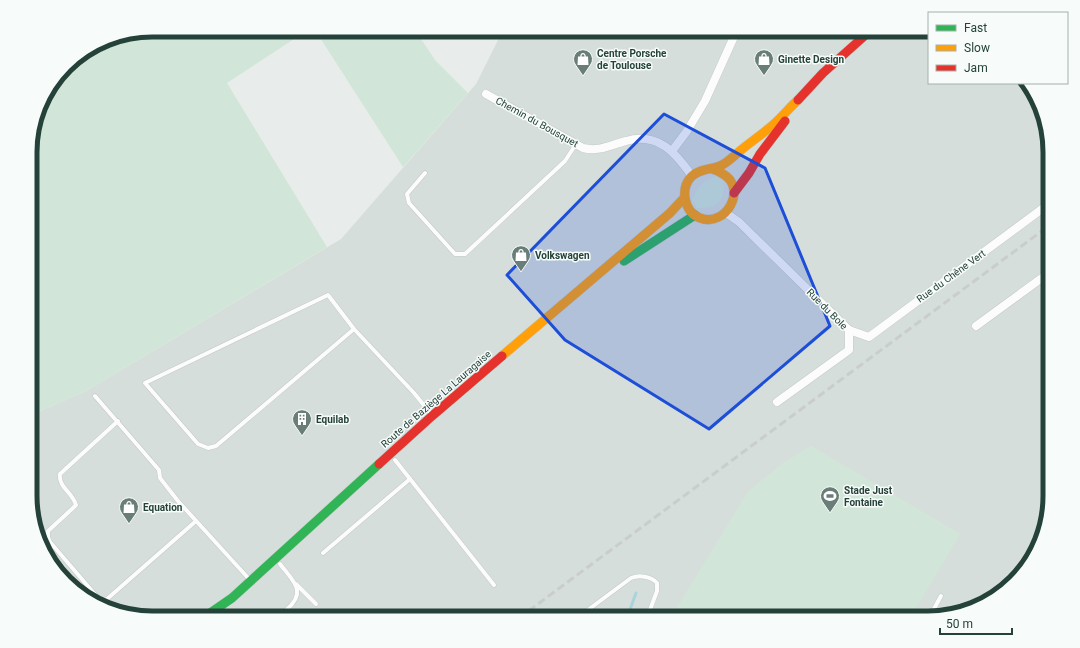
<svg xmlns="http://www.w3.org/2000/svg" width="1080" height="648" viewBox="0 0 1080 648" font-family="Roboto,sans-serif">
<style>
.built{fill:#d6dedb}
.green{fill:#d1e6d8}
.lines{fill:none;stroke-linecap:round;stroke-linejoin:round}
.stream{stroke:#a9d4db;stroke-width:3}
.lane-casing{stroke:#c5cac8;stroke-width:5}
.street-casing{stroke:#c5cac8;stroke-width:9}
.fast-casing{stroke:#c3cbc8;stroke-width:10}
.slow-casing{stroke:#c3cbc8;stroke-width:10}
.jam-casing{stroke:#c3cbc8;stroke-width:10}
.lane{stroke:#fcfcfc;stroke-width:4}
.street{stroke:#fcfcfc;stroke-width:8}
.fast{stroke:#30b455;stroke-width:9}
.slow{stroke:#ff9f0a;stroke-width:9}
.jam{stroke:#e5322d;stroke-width:9}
.rail{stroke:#c9cdcc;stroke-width:3;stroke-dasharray:8 4;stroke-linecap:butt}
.marked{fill:#1d4ed8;fill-opacity:0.2;stroke:#1d4ed8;stroke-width:3;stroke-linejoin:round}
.labels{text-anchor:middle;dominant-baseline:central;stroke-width:3;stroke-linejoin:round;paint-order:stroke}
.poi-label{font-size:10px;font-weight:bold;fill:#24423a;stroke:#f7fbf9;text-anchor:start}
.street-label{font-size:10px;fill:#24423a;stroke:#f7fbf9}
.rim{fill:none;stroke:#24423a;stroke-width:5}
</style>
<rect width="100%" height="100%" fill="#e8edeb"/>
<!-- built -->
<polygon class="built" points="503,30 928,30 929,83 1028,83 1030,84 1050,144 1050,504 1034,557 989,602 936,618 152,618 91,602 50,564 31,512 31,415 84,392 341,239 476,84"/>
<!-- green -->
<g class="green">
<polygon points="152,30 308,30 227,83 327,247 84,392 31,415 31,136 43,98 71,60 105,39"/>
<polygon points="315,30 415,30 435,60 468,93 403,167"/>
<path d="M717 176 724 182C723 203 719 208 697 208L692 200C699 184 701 183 717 176Z"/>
<polygon points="811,446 960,534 910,618 673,618 675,611 748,492 783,463"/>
</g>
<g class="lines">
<!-- stream -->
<polyline class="stream" points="627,618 636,593"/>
<defs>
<g id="lane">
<polyline points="425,173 407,194 409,203 455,254 465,254 565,161 576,144"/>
<polyline points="354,329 328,295 145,383 198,444 208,448 216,446 354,329 414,393 431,414"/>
<polyline points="95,396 159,470 160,478 178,501 250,580"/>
<path d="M118 421 60 474C58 487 73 493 76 505L73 508 48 531V537L50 542 99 599 103 600 107 599 196 521"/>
<polyline points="395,460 494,585"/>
<polyline points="1045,519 1045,509 1050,496"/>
<polyline points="323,553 410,479"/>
<path d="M280 564C293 581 308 592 286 610"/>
<polyline points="296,584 316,604"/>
<path d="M577 618 631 578C639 575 651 576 657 583V591L647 618"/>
<polyline points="929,618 941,596"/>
</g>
<g id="street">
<path d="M486 94 583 148C599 152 610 145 626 141 658 132 675 152 692 176"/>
<polyline points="672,151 687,131 705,101 737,30"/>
<polyline points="726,213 739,222 849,330 849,350 777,402"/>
<polyline points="976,326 1050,272"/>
<polyline points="849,330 869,337 1050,203"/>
</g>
<g id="fast">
<polyline points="624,261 695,215"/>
<polyline points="203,618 232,598 379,464"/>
</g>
<g id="slow">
<path d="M712 169C716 170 720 172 723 174 748 188 726 228 700 218 684 212 680 189 691 177 700 168 712 170 722 165 729 161 735 155 741 150 752 141 764 133 774 124 783 116 790 107 798 100"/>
<polyline points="502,356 670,213 684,198"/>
</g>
<g id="jam">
<polyline points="798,100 823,73 871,30"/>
<polyline points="734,193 749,173 760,154 785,121"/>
<polyline points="379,464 432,416 502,356"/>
</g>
</defs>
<!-- lane casing -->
<use href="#lane" class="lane-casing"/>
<!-- street casing -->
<use href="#street" class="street-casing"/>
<!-- fast casing -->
<use href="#fast" class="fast-casing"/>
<!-- slow casing -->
<use href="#slow" class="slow-casing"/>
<!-- jam casing -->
<use href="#jam" class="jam-casing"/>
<!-- lane -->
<use href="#lane" class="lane"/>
<!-- street -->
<use href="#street" class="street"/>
<!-- fast -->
<use href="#fast" class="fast"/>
<!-- slow -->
<use href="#slow" class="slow"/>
<!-- jam -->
<use href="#jam" class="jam"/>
<!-- rail -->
<polyline class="rail" points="519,618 1050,225"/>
</g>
<!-- marked area -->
<path class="marked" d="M664 114 765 168 830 326 709 429 565 340 507 275Z"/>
<!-- icons -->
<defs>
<symbol id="shop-pin" viewBox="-11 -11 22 30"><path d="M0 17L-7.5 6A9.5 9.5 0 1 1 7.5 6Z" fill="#697e78" stroke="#f7fbf9"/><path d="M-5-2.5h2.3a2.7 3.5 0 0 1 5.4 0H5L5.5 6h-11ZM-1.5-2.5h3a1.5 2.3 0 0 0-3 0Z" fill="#fff"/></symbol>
<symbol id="building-pin" viewBox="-11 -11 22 30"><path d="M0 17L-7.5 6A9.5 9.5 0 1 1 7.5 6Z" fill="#697e78" stroke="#f7fbf9"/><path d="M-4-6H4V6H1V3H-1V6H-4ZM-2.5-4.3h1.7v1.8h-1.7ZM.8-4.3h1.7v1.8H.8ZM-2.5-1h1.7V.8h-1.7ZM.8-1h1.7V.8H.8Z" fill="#fff"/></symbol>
<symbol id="stadium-pin" viewBox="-11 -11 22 30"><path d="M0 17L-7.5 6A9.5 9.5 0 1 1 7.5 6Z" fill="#697e78" stroke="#f7fbf9"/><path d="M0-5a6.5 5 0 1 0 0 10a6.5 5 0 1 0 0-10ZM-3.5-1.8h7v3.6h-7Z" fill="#fff"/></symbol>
</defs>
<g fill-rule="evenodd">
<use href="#shop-pin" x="572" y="48" width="22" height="30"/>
<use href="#shop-pin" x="753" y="48" width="22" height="30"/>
<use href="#shop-pin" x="510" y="244" width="22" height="30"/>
<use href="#building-pin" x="291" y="408" width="22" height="30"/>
<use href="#stadium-pin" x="819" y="485" width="22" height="30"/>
<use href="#shop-pin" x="118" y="496" width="22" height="30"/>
</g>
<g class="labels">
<!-- poi labels -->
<g class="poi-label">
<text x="597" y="53">Centre Porsche<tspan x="597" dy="12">de Toulouse</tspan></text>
<text x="778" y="59">Ginette Design</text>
<text x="535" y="255">Volkswagen</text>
<text x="316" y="419">Equilab</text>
<text x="844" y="490">Stade Just<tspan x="844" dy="12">Fontaine</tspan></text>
<text x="143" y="507">Equation</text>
</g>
<!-- street labels -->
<g class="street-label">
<text transform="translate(537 122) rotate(29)">Chemin du Bousquet</text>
<text transform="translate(951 276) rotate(-36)">Rue du Chêne Vert</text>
<text transform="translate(827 309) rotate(45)">Rue du Bole</text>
<text transform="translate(436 399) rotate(-41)">Route de Baziège La Lauragaise</text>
</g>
</g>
<!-- crop -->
<path d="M0 0H1080V648H0ZM152 37H928A115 115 0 0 1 1043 152V496A115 115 0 0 1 928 611H152A115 115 0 0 1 37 496V152A115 115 0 0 1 152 37Z" fill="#f7fbf9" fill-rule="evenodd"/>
<path class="rim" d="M152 37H928A115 115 0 0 1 1043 152V496A115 115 0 0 1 928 611H152A115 115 0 0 1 37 496V152A115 115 0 0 1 152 37Z"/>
<!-- legend -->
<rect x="928" y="12" width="140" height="72" fill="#f7fbf9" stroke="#a3b1ad"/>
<rect x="936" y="25" width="20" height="6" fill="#30b455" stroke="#a3b1ad"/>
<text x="964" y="32" font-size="12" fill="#24423a">Fast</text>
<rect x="936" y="45" width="20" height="6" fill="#ff9f0a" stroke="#a3b1ad"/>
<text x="964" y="52" font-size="12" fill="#24423a">Slow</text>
<rect x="936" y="65" width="20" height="6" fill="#e5322d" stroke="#a3b1ad"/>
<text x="964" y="72" font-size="12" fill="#24423a">Jam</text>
<!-- scale -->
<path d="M940 628v6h72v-6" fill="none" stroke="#24423a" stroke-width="2"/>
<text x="946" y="628" font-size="12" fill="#24423a" stroke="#f7fbf9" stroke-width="3" paint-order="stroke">50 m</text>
</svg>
